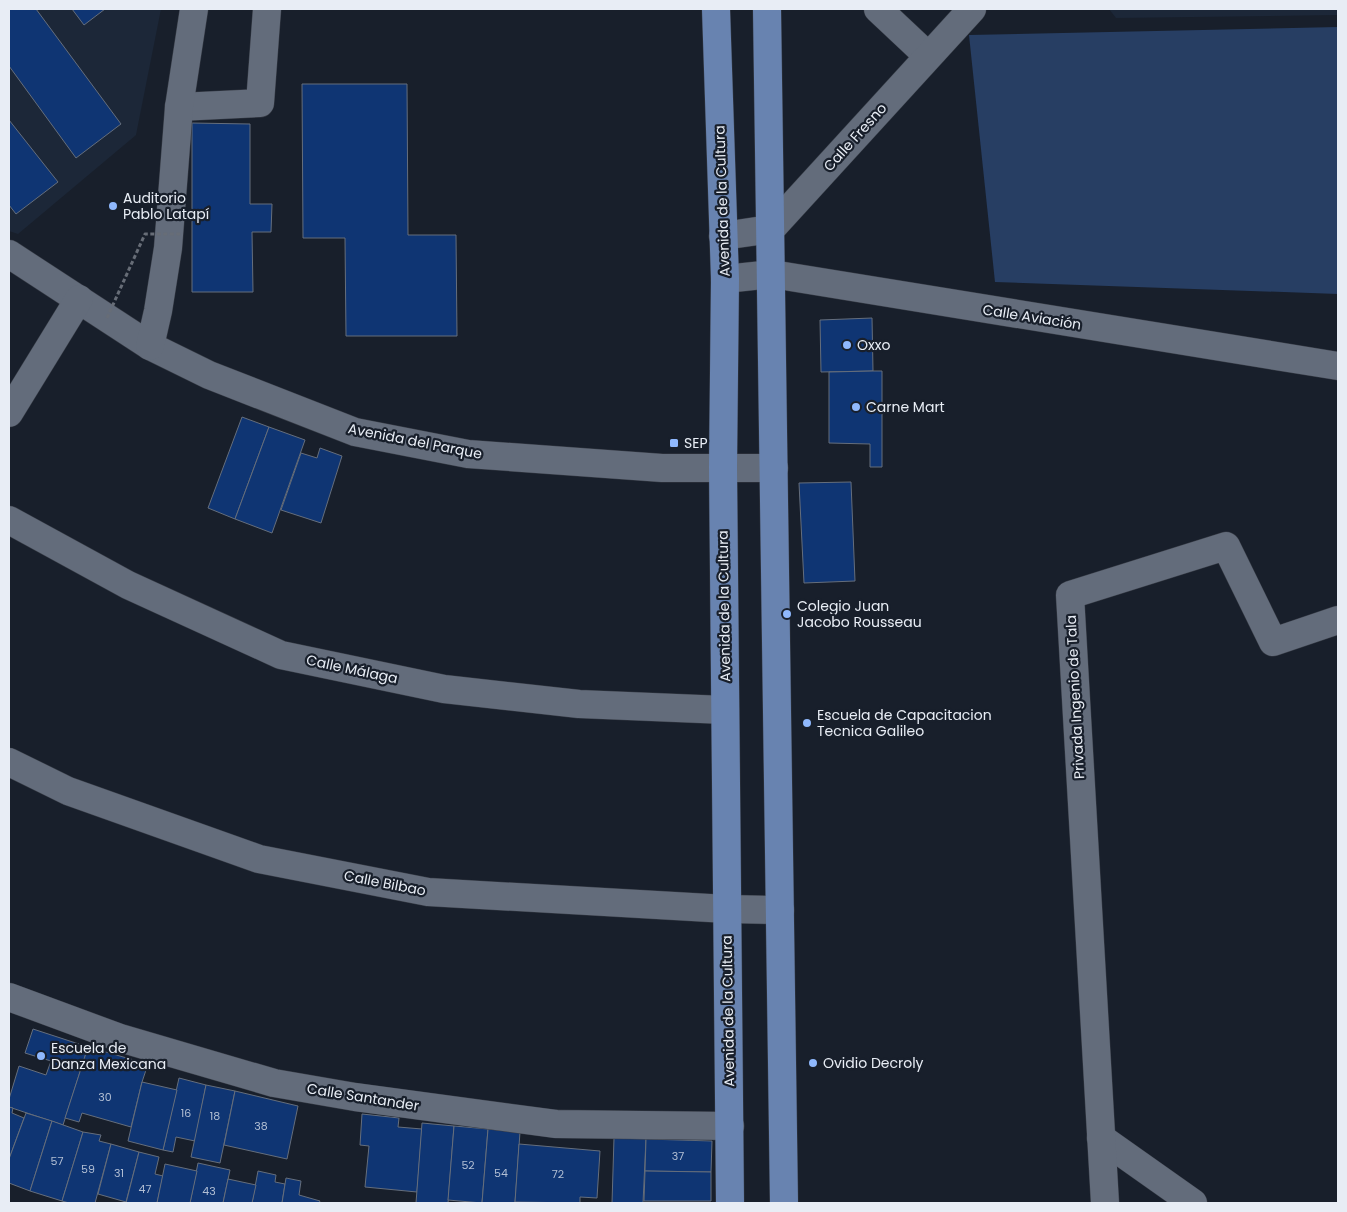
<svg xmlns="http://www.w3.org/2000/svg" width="1347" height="1212" viewBox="0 0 1347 1212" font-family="Poppins,sans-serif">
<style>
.built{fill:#1c2738}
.green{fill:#273e63}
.building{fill:#0f3573;stroke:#656e7c}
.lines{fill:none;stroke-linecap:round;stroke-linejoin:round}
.minor-casing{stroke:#363b45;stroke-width:29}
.major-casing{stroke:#363b45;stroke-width:29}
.minor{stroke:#636c7b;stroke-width:28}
.major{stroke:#6883b0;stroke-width:28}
.path-bridge{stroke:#676d77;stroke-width:3;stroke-dasharray:4 2.5;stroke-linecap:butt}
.poi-dot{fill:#8fb8fd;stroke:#181f2b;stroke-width:2}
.labels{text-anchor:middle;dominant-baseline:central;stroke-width:4.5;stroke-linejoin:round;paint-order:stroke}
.number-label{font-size:11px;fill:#b2bfd4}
.street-label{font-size:14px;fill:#e8edf5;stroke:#181f2b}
.poi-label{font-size:14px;fill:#e8edf5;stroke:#181f2b;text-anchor:start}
</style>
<rect width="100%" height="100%" fill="#181f2b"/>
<!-- built -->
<g class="built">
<polygon points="9,9 161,9 136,135 18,234 9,231"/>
<polygon points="1109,9 1338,9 1338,15 1116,18"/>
</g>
<!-- green -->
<polygon class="green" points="1338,27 1338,294 995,282 969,35"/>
<!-- building -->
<g class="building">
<polygon points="9,9 36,9 121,124 76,158 9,66"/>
<polygon points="72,9 105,9 84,25"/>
<polygon points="302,84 407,84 408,235 456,235 457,336 346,336 345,238 303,238"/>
<polygon points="9,120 58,182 16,214 9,205"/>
<polygon points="192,123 250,124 250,204 272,204 271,232 252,232 253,292 192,292"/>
<polygon points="872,318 873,371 821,372 820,320"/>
<polygon points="873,371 882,371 882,467 870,467 870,444 829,443 829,372"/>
<polygon points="242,417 269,427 235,519 208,508"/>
<polygon points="269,427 305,440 272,533 235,519"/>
<polygon points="320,448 342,456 321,523 281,510 301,453 317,458"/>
<polygon points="851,482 855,581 804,583 799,483"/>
<polygon points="33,1029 88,1047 63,1125 9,1107 9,1099 19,1066 46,1075 51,1061 25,1053"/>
<polygon points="88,1047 148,1064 142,1082 131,1127 82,1113 79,1122 65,1118"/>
<polygon points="179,1078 206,1085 195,1141 176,1137 173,1152 163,1150"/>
<polygon points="142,1082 177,1090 163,1150 128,1141"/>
<polygon points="206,1085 235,1091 220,1163 191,1157"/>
<polygon points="235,1091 298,1106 287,1159 224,1145"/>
<polygon points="9,1107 13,1108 12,1113 24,1118 9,1159"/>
<polygon points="26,1113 52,1121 30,1191 9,1183 9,1159"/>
<polygon points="362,1114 399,1118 398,1127 422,1129 417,1192 365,1187 369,1146 360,1145"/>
<polygon points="52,1121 83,1132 62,1201 30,1191"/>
<polygon points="422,1123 454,1126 448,1203 416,1203"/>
<polygon points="454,1126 488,1129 482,1203 448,1200"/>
<polygon points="488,1129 520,1132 515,1203 482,1203"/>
<polygon points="83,1132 101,1135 99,1141 111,1144 95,1203 69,1203 62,1201"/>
<polygon points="614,1138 646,1139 643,1203 612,1203"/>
<polygon points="646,1139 712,1141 711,1172 645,1171"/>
<polygon points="111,1144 139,1152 126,1202 98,1194"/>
<polygon points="519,1144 600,1151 597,1198 580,1197 580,1203 515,1202"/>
<polygon points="139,1152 159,1157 155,1174 163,1176 157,1203 126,1203"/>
<polygon points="198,1163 230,1170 223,1203 190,1203"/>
<polygon points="165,1164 197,1171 190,1203 157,1203"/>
<polygon points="258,1171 276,1175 275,1182 285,1184 282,1203 252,1203"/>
<polygon points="645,1171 711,1172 711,1201 644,1201"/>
<polygon points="286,1178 301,1181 299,1195 320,1201 319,1203 282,1203"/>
<polygon points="228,1179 256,1185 252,1203 223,1203"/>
</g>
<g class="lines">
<defs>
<g id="minor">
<polyline points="878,9 928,56"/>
<polyline points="179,107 260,103 267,9"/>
<polyline points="723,236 771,229 972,9"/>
<polyline points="9,254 150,346 209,375 355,432 468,454 662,468 774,468"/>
<polyline points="725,279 772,274 1338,366"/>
<polyline points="150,346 158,311 168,248 179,107 194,9"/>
<polyline points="9,413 79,299"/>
<polyline points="9,520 128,585 281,655 444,689 579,704 725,710"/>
<polyline points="9,762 68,791 259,859 428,892 727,909 780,910"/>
<polyline points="9,997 120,1038 274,1083 355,1097 556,1124 730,1126"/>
<polyline points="1101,1138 1193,1203"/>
<polyline points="1105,1203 1070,595 1226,546 1273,642 1338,620"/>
</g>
<g id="major">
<polyline points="716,9 725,279 723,467 730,1203"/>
<polyline points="767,9 784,1203"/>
</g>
</defs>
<!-- minor casing -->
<use href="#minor" class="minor-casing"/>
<!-- major casing -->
<use href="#major" class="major-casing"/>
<!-- minor -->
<use href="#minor" class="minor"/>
<!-- major -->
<use href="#major" class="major"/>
<!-- path-bridge -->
<polyline class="path-bridge" points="107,318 145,234 183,234"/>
</g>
<!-- markers -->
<g class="poi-dot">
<circle cx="113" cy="206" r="5"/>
<circle cx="847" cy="345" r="5"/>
<circle cx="856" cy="407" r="5"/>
<rect x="669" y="438" width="10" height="10" rx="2.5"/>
<circle cx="787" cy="614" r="5"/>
<circle cx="807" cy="723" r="5"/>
<circle cx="41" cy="1056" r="5"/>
<circle cx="813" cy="1063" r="5"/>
</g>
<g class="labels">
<!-- number labels -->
<g class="number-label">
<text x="105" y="1097">30</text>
<text x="186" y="1113">16</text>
<text x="215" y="1116">18</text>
<text x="261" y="1126">38</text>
<text x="678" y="1156">37</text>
<text x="57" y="1161">57</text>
<text x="468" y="1165">52</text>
<text x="88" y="1169">59</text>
<text x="119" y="1173">31</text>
<text x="501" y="1173">54</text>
<text x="558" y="1174">72</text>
<text x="145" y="1189">47</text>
<text x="209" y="1191">43</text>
</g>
<!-- street labels -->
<g class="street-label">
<text transform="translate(855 137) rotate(-48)">Calle Fresno</text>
<text transform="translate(722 201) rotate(-92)">Avenida de la Cultura</text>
<text transform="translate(1032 317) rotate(9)">Calle Aviación</text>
<text transform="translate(415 441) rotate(11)">Avenida del Parque</text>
<text transform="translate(724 606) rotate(-91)">Avenida de la Cultura</text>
<text transform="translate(352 669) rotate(12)">Calle Málaga</text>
<text transform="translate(1075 697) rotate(-93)">Privada Ingenio de Tala</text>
<text transform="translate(385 883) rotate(11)">Calle Bilbao</text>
<text transform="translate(728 1011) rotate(-91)">Avenida de la Cultura</text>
<text transform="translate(363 1097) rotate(9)">Calle Santander</text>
</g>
<!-- poi labels -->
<g class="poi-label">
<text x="123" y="198">Auditorio<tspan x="123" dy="16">Pablo Latapí</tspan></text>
<text x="857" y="345">Oxxo</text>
<text x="866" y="407">Carne Mart</text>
<text x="684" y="443">SEP</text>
<text x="797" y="606">Colegio Juan<tspan x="797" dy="16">Jacobo Rousseau</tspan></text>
<text x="817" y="715">Escuela de Capacitacion<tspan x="817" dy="16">Tecnica Galileo</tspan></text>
<text x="51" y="1048">Escuela de<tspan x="51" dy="16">Danza Mexicana</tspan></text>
<text x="823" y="1063">Ovidio Decroly</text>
</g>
</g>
<!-- border -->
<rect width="1347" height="1212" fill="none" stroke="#e8edf5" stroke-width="20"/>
</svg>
